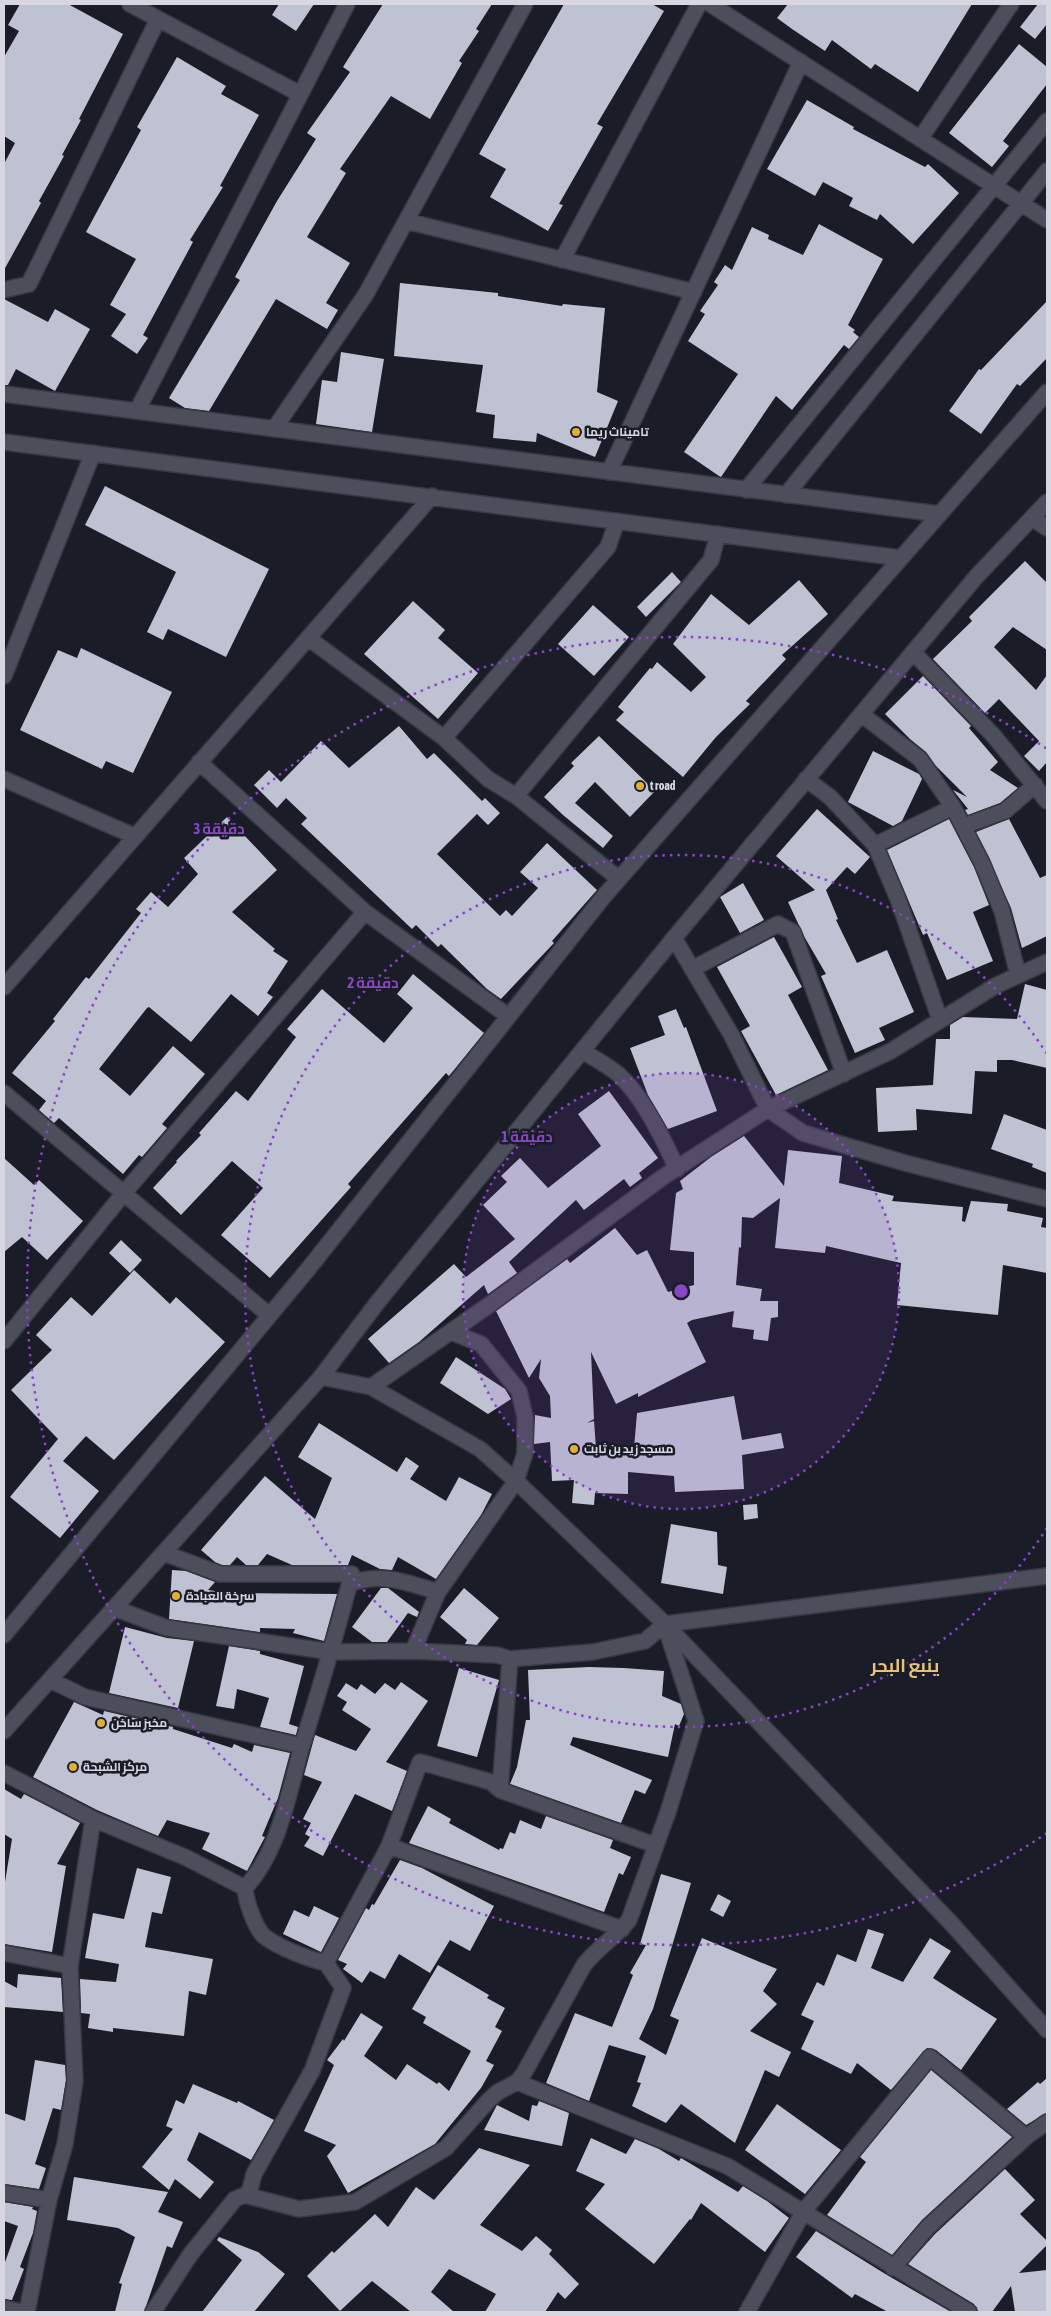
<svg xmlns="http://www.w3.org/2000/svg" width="1051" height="2316" viewBox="0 0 1051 2316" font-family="'Asap Condensed',Cairo,sans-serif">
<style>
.building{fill:#bfc2d2}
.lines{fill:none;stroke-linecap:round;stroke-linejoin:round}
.minor-casing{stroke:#383843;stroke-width:18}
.minor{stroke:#4c4e5c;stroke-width:15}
.ring{fill:none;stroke:#8946c4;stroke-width:2.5;stroke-dasharray:2.5 5}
.poi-dot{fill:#e2af34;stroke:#1a1c28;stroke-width:2}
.labels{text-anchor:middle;stroke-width:5;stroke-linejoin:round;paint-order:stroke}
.poi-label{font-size:12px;font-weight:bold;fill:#d6d7e0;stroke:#1a1c28;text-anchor:start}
.district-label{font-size:18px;font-weight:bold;fill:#e6c27a;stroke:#1a1c28}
.centre{fill:#8946c4;stroke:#1a1c28;stroke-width:2.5}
.ring-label{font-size:15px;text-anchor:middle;font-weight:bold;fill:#8946c4;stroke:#1a1c28;stroke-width:5;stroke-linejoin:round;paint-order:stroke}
</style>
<rect width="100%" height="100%" fill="#1a1c28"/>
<path class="building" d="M20,4H68L123,34L79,119L81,120L62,155L64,156L39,201L41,203L4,270V164L15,143L4,136V57L19,31L8,25Z
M279,4H314L296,31L272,15Z
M383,4H492L476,29L479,31L459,61L462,63L430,119L391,96L340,169L346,173L307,237L350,263L326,303L338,310L327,329L276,299L209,411L185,408L169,398L240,280L235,277L277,201L316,139L307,133L350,72L343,67Z
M564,4H652L664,11L597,124L603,127L559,204L563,205L548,231L490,197L506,169L479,154Z
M788,4H972L918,92L875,64L871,69L832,40L825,51L792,29L777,18Z
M1038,4H1047V24L1035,39L1020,27Z
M1019,44L1047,67V84L1003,141L1009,146L992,167L949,133Z
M177,57L226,86L221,94L259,115L220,186L223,187L190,240L193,242L143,335L148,338L137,354L111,336L126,314L110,305L136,259L86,232L141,130L137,127Z
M807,100L854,127L853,129L925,167L928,164L959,193L913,244L880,214L877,220L849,206L853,198L823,182L815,196L767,169Z
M819,224L883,259L848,325L855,330L853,332L859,337L849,349L844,345L792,410L776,396L721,477L719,476L684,452L738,374L688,341L705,314L700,311L718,285L714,282L725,265L732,270L752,227L769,235L768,239L803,255Z
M400,283L498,293V296L562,306L563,304L605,308L597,392L618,401L595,457L537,433L536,442L493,438L495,415L476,412L483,365L394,356Z
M4,299L48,322L55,309L90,329L55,391L16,369L8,385H4Z
M1047,301V358L1020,386L1017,384L981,434L949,411L979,369L981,370Z
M341,352L384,359L372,432L316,424L322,380L337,382Z
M105,486L269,569L226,657L168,629L163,640L147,632L176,572L85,525Z
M1025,561L1047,583V650L1013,627L994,647L1036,690L1047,675V762L1039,771L1024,756L1039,741L999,699L985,713L933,659L972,621L969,617Z
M672,572L681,582L646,617L637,607Z
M799,580L828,614L782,655L786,659L746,701L750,704L716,737L683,777L616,720L624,712L618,707L650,668L652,669L657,662L691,692L706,677L673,644L711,594L749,625Z
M413,601L445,630L438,638L478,673L438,719L364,654Z
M593,605L629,637L594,676L558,644Z
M81,648L172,692L133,773L106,761L102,769L20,730L58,650L77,658Z
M923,676L971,726L969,728L998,762L990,770L1018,788L1000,803L968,815L965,810L968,809L953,790L967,797L936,766L926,752L910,739L885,714Z
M399,726L427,759L434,753L482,801L485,798L500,813L488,825L477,814L437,854L500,916L506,910L512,916L538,888L520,872L547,843L597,890L552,941L554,943L501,999L487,989L441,944L438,947L416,925L412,929L301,824L307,818L286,798L277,808L254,785L269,770L281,782L321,741L349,768Z
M599,736L655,791L630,817L595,782L575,803L613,836L603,848L563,815L544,797L574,766L571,763Z
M873,751L919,774L922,779L902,821L893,826L848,802Z
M817,809L870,857L855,874L847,867L826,890L838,919L836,920L857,963L887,950L914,1012L879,1028L885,1040L855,1053L821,976L826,974L805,938L788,902L815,890L776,856Z
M227,817L277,870L232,912L275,949L273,951L288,961L267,993L273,997L258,1016L231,994L191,1042L149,1007L147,1008L99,1069L130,1096L173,1046L205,1074L162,1124L167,1128L142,1157L139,1155L123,1174L59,1118L54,1123L39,1110L46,1101L12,1073L55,1021L53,1019L86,977L89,979L141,913L136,909L151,892L168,907L198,874L184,858Z
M949,819L974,867L989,905L973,912L993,961L947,980L927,933L923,935L887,850Z
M1009,819L1040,878L1047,875V936L1022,948L1011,908L976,832Z
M743,883L764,920L740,933L720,897Z
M774,937L802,987L788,995L828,1070L776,1095L741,1031L750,1026L717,967Z
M413,974L484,1033L449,1076L446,1073L348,1184L351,1187L270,1278L221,1235L263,1188L232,1161L181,1215L153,1188L177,1162L176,1161L201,1135L199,1133L236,1091L248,1101L296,1037L287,1029L322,989L384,1043L413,1008L397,994Z
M1025,984L1047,990V1068L1012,1060H997V1072L975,1071L972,1114L916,1109L917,1130L878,1132L876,1088L933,1085L936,1039H950V1025L963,1017L1017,1019Z
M676,1009L684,1028L686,1027L717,1111L668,1129L648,1095L630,1048L665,1035L658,1016Z
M609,1091L658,1158L639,1173L642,1178L630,1187L624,1179L584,1210L576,1200L509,1262L517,1273L488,1294L484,1285L419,1342L389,1363L368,1339L454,1264L466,1277L515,1239L483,1205L507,1182L501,1176L520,1158L548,1188L601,1146L578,1114Z
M1004,1114L1047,1130V1173L1032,1167L1033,1164L991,1149Z
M744,1136L784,1186L788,1150L842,1156L839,1183L894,1196L892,1201L963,1207L962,1221L965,1222L971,1201L1008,1204L1007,1211L1043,1218L1041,1227L1047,1228V1273L1003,1265L998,1315L897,1305L901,1263L826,1246L825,1253L775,1248L780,1198L753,1218L742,1217L741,1248L739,1247L736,1285L762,1289L760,1301H778V1317L771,1318L768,1341L753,1339L754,1330L732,1327L734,1311L692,1320L687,1323L706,1362L638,1397V1393L616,1404L591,1352L594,1419L587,1423L594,1421L596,1448H634L637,1413L734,1396L742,1440L781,1433L784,1448L742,1455L744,1489L675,1492L674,1476L628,1472V1494L595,1493L594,1505L572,1503L574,1480L552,1481L550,1442L534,1444L535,1415L551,1418L550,1396L539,1378L541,1359L529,1378L496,1311L566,1260L567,1259L570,1263L615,1228L637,1255L647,1250L668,1292L694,1285V1252L670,1250L676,1193L683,1189L680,1181L711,1157Z
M4,1158L34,1185L39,1180L83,1221L47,1260L22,1237L4,1252Z
M121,1240L142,1260L130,1273L109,1253Z
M134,1270L170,1304L176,1297L225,1342L114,1460L86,1436L63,1461L99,1491L60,1538L10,1497L58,1439L11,1390L52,1350L36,1335L71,1297L92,1316Z
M456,1357L505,1389L511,1399L488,1414L440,1383Z
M319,1423L397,1472L406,1457L419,1466L410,1479L446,1501L459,1477L492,1494L481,1515L436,1579L398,1557L392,1570L380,1569L352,1555L348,1565H292L267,1554L258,1565H246L237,1557L230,1565H222L215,1562L201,1550L265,1476L315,1519L332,1478L298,1457Z
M757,1504L758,1518L744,1520L743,1505Z
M671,1524L717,1532L718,1565L727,1567L723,1594L661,1583Z
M172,1570L186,1571L215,1582L208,1590L222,1592V1593L337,1594L324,1641L293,1633L295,1629L260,1628V1632L169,1619Z
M381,1588H388L419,1612L417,1617L408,1613L387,1642H372L352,1627Z
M464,1588L499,1618L477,1645L465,1644L467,1640L440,1617Z
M125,1627L167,1638L194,1641L178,1708L109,1693Z
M229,1646L260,1651V1654L304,1666L289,1724L298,1727L296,1735L260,1727L269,1698L237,1689L234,1709L216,1706Z
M589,1667L624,1668L664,1671L662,1696L681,1704L684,1714L679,1726L675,1724L668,1757L573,1737L570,1745L652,1780L645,1794L635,1790L621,1823L510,1784L517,1767L526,1720H530L528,1670Z
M459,1668L499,1680L477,1757L437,1746Z
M401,1682L428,1701L386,1762L407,1771L392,1811L355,1794L323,1856L304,1846L310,1837L305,1834L311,1823L303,1819L322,1782L304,1775L315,1735L356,1751L371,1729L342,1710L347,1702L337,1696L346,1683L357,1690L361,1684L375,1694L385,1683L395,1690Z
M74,1702L103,1715L104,1711L173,1727V1729L232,1748L234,1744L252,1752L254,1745L290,1753L278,1798L262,1836L265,1837L247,1871L202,1849L210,1833L167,1820L158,1836L97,1810L33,1777Z
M4,1789L21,1799L24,1794L80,1823L57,1864L66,1866L52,1952L4,1944V1888L12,1839L4,1834Z
M428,1806L451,1819L449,1823L499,1850L500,1848L503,1849L510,1832L515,1834L520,1820L541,1829L546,1816L613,1840L610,1848L631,1857L623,1875L619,1873L604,1912L409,1843Z
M400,1860L422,1868L494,1906L470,1951L450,1940L430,1973L399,1954L385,1979L370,1971L362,1983L343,1969L347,1964L338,1960L366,1908L369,1910L372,1904L374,1905Z
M137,1868L171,1877L162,1914L152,1912L145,1947L213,1959L206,1995L189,1991L184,2036L113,2028V2032L88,2028L90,2014L81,2013L80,1979L116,1982L119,1964L85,1958L93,1913L124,1919Z
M661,1874L691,1883L653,2009L639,2039L666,2055L679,2020L670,2016L702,1938L777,1969L763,1991L777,2004L750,2031L791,2052L779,2077L765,2070L735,2143L681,2104L666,2123L632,2106L641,2083L637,2082L646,2056L609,2045L589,2101L546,2083L575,2013L612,2027L633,1975L630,1973L646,1945L640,1944Z
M718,1894L731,1901L723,1917L710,1910Z
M314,1906L339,1918L321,1952L283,1934L294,1910L309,1917Z
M868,1929L884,1934L871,1968L903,1982L930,1938L951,1951L933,1978L997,2019L961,2070L936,2050L927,2048L891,2090L857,2063L851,2074L801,2049L814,2021L801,2015L817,1982L824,1986L837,1954L856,1962Z
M438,1965L489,1995L487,1998L505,2008L495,2027L502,2031L486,2061L494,2065L481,2088L435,2144L348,2193L327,2156L336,2145L304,2131L334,2065L327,2060L343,2039L344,2041L361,2013L383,2027L364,2056L396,2080L407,2064L437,2084L439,2082L449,2091L471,2051L423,2023L426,2017L412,2009Z
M18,1974L61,1978L63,2012L4,2007V1981L17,1988Z
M35,2060L65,2065L66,2080L61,2110L53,2108L35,2164L46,2168L39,2189L4,2184V2113L25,2121Z
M931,2070L1012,2137L922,2220L892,2255L827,2215L866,2162L860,2157Z
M1047,2078V2113L1026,2125L1007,2109L1038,2082L1040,2084Z
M193,2084L237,2103L238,2101L274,2120L251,2160L199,2132L187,2160L214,2182L200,2199L175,2179L169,2190L142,2167L173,2129L166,2126L176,2100L184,2104Z
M539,2101L569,2113L562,2146L484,2130L497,2105L529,2121L532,2105L537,2106Z
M777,2104L841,2150L805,2194L745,2150Z
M591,2138L626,2154L635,2139L659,2149L679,2161L681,2158L738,2192L743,2186L767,2201L789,2218L765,2252L701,2203L691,2220L690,2219L654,2264L585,2209L605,2184L576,2171Z
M479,2148L530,2165L480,2225L522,2251L536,2236L552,2250L549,2254L579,2284L565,2299L558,2292L545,2312H485L496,2294L449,2269L431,2292L454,2312H411L372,2281L340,2311L307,2276L332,2251L334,2253L375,2214L388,2227L416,2187L434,2200Z
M1005,2169L1035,2200L1020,2214L1047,2241V2245L1019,2273L1047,2270V2312H1015L1011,2286L992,2312H978L974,2304L908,2264L935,2234Z
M74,2177L168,2192L158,2212L183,2222L172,2248L167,2246L144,2312H115L122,2284L119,2283L135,2237L118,2228L67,2220Z
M4,2202L33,2207L32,2209L37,2211L33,2233L20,2267L24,2269L12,2300L4,2299V2265L18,2226L4,2221Z
M816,2231L887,2275L951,2312H888L855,2294L852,2298L796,2257Z
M219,2237L258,2252L285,2274L254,2312H202L242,2260L217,2240Z"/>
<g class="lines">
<g class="minor-casing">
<path id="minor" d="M130,4L300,94
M710,4L1047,220
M920,139L1011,4
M406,221L694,292
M562,260L699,4
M4,290L29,284L158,19
M4,394L939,514
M137,411L347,4
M274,429L366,294L525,4
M4,442L900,558
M609,472L801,62
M746,490L1047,121
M786,495L1047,171
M1032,518L1047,528
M308,638L444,738L488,779L516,796L619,879
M913,652L993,735L1047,801
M4,676L93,453
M861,714L920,759L953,807L982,863L1002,911L1018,975
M444,738L608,547L617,521
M199,762L365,912L508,1016
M4,779L134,836
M806,779L830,797L875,845L898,899L940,1020
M516,796L711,560L718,534
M964,826L1005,811L1035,785
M875,845L953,807
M674,938L732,1036L768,1109L803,1133L905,1163L1047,1199
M692,969L778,924L793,932L844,1074
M4,987L432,496
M582,1051C594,1058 607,1065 618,1074C641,1094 664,1140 677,1169
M4,1093L269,1315
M4,1341L124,1193L365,912
M321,1377L371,1387L480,1449L516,1481L665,1624L950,1922L1047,2030
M371,1387L492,1303L663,1177L768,1109L891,1051L995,986L1047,962
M164,1553L220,1574H352V1583C382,1572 409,1583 438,1592
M114,1608L167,1628L332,1652L413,1651L497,1655L510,1659L593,1652L645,1641L665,1624L1047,1576
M4,1635L309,1268L605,895L1047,392
M413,1651L438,1592L516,1481L525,1453V1417L519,1391L481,1344L451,1332
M50,1680L85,1697L302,1746
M4,1731L321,1377L377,1303L674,938L976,577L1047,502
M4,1773L93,1819L187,1858L245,1888
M500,1790L510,1659
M389,1846L622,1929
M4,1953L70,1966
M326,1963L389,1846L420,1762L491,1782L500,1790L655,1845
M517,2082L727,2166L969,2312
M4,2193L49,2200
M245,2195L250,2190L254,2174L312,2071L343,1988L326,1963C308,1959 280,1948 265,1937C255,1929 246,1901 245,1888C280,1850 288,1794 302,1746C320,1688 337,1632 352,1574
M893,2268L928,2227L1026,2137L1047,2122
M4,2308L21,2312
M27,2312L49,2200L65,2144L75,2081L70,1966L93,1819
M153,2312L190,2255L235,2199L245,2195L299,2209L355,2202L446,2148L489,2100L498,2092L517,2082L524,2073L584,1965C597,1948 616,1937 629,1920L668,1812L696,1721L666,1628
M747,2312L804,2211L930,2057L1026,2137"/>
</g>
<use href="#minor" class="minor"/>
</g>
<circle cx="681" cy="1291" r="218" fill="#8946c4" fill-opacity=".12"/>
<g class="ring">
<circle cx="681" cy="1291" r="218"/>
<path d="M1047 1528A436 436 0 1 1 1047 1054"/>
<path d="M1047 1833A654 654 0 1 1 1047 749"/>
</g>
<g class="poi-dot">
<circle cx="576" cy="432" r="5"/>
<circle cx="640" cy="786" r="5"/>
<circle cx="574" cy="1449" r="5"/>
<circle cx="176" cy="1596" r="5"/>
<circle cx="101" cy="1723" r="5"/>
<circle cx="73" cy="1767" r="5"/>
</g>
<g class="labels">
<g class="poi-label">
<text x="586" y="436">تاميناث ريما</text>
<text x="650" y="790">t road</text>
<text x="584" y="1453">مسجد زيد بن ثابت</text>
<text x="186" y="1600">سرخة العبادة</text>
<text x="111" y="1727">مخبز ساخن</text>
<text x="83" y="1771">مركز الشبحة</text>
</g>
<g class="district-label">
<text x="905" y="1672">ينبع البحر</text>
</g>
</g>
<circle cx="681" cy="1291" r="8" class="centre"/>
<g class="ring-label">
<text x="219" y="834">3 دقيقة</text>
<text x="373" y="988">2 دقيقة</text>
<text x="527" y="1142">1 دقيقة</text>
</g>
<rect width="1051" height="2316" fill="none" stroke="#d6d7e0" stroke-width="10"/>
</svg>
